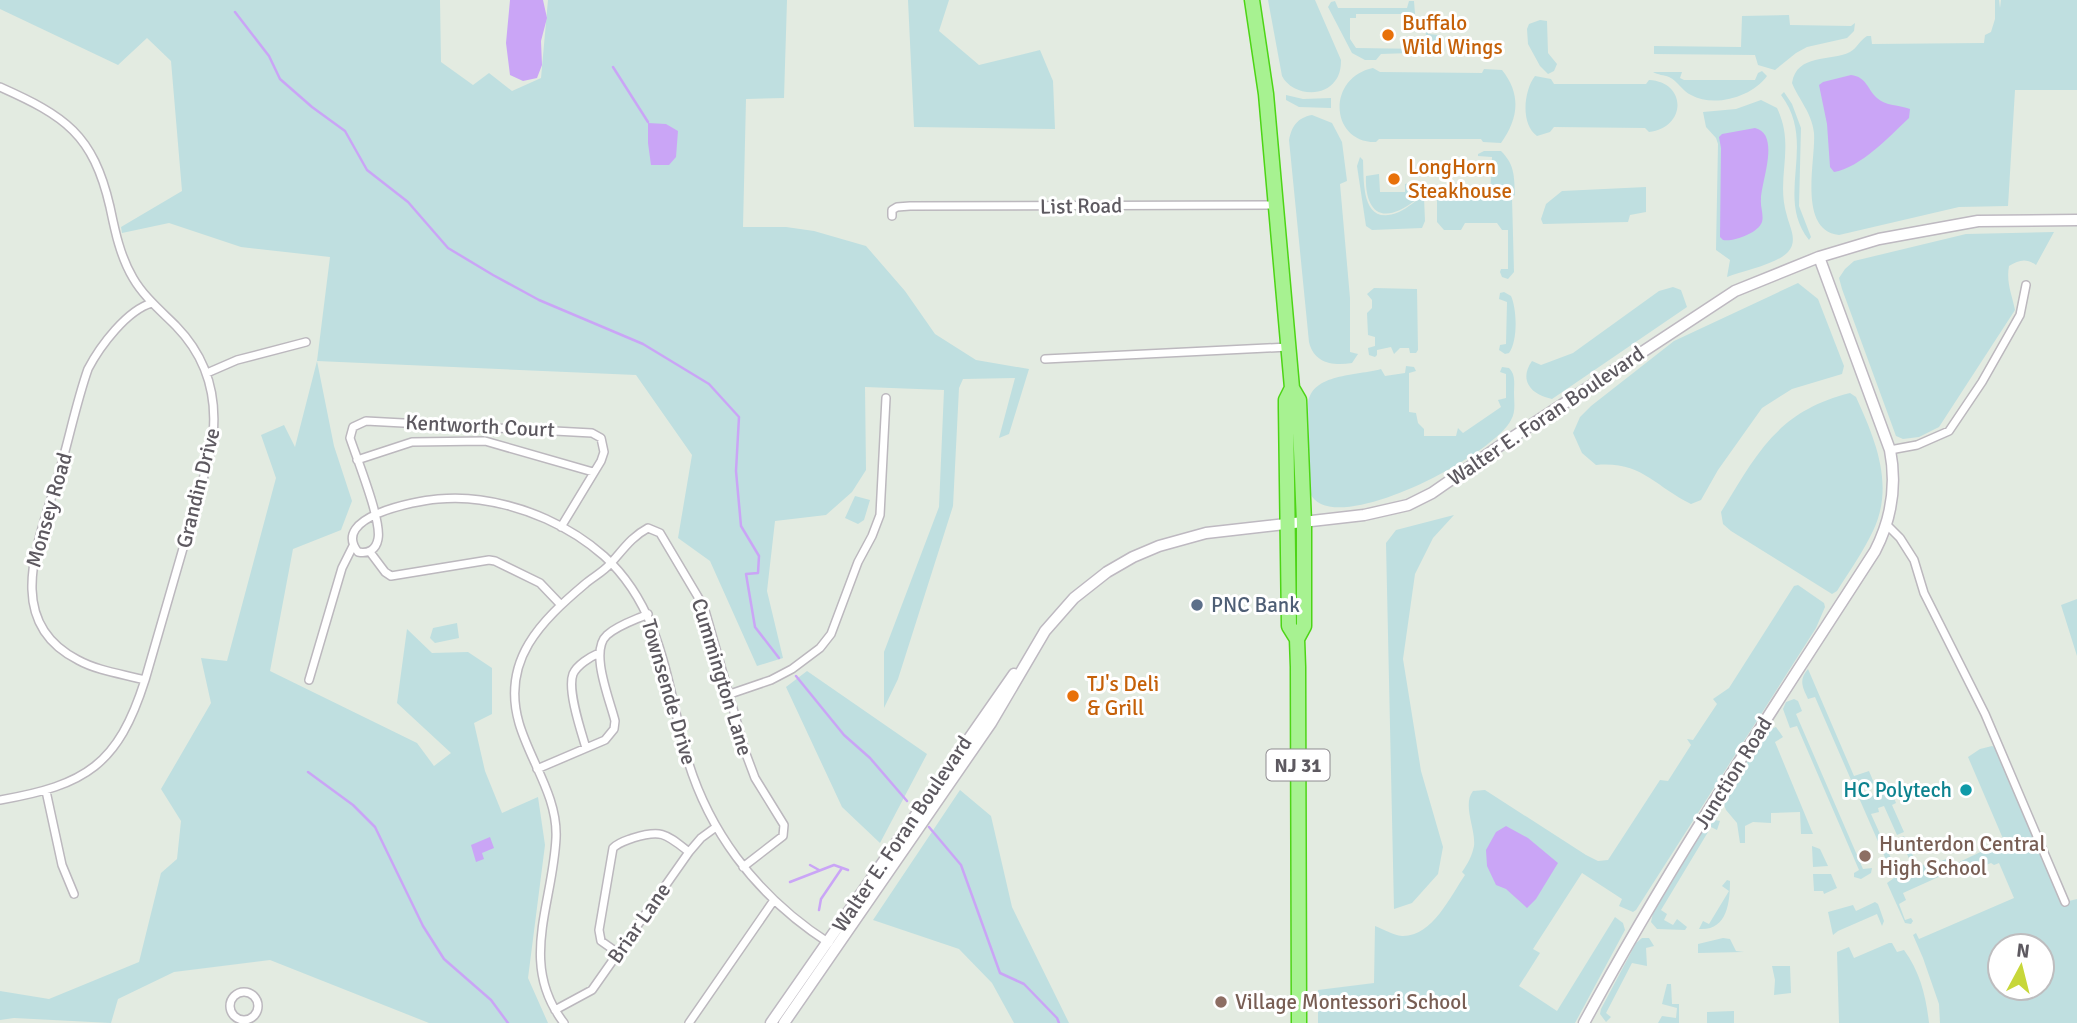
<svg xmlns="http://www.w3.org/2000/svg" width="2077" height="1023" viewBox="0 0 2077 1023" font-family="Signika,sans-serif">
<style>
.green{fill:#bfdfe0;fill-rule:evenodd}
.water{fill:#caa5f6}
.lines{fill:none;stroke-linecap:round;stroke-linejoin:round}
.stream{stroke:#caa5f6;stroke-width:2.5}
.street-casing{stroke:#bcb8be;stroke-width:10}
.secondary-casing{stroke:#beb9c1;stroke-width:13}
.highway-casing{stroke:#4dd516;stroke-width:17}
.street{stroke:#fff;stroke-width:7}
.secondary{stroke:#fff;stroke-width:10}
.highway{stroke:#a7f291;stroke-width:14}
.food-dot{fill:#e8710a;stroke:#fff;stroke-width:2.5}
.service-dot{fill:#5c6f8a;stroke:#fff;stroke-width:2.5}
.culture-dot{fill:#0f9aa8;stroke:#fff;stroke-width:2.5}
.education-dot{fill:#8d6e63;stroke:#fff;stroke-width:2.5}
.labels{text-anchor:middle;stroke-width:6;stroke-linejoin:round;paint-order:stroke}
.shield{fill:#fff;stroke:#8e8b90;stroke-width:2}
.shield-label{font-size:19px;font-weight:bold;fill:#5d5960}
.food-label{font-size:21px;fill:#c56008;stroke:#fff;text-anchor:start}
.street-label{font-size:21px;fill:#5d5960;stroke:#fff}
.service-label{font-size:21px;fill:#4e5e75;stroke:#fff;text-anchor:start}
.culture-label{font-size:21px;fill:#0d838f;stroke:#fff;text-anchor:end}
.education-label{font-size:21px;fill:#785e54;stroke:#fff;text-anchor:start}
</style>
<rect width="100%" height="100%" fill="#e3ebe1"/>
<path class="green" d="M0,0H440L441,62L473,85L489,73L512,91L541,78L548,0H787L784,98L746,99L743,227H786L814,231L866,246L905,291L935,334L976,360L1029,369L1009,434L999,438L1015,378L963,379L959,388L953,506L898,679L884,708V652L939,507L944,390L865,387L866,470L852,492L826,515L775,521L767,591L783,658L757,666L710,561L678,538L692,455L636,375L317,361L334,446L352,501L341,530L293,549L270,671L417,743L434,766L451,753L397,703L407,629L432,653L468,652L492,668V714L474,723L485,771L502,813L538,797L545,845L528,978L548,1023H429L270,960L174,972L118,999L111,1023L14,1018L0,1020V991L49,999L139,962L161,873L177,859L181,821L161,789L211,703L201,658L227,661L276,478L261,435L284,425L295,447L317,361L330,257L241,247L169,223L122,233L121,227L182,191L171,61L147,38L118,65L0,9Z
M908,0H949L939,31L979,65L1040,50L1053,81L1055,129L914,127Z
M1268,0H1315L1341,60C1341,67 1340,75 1335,81C1322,99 1291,94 1282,76Z
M1995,0H1999L2000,8L2001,0H2077V90H2015L2008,206L1959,207L1839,235C1797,230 1816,160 1814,133C1812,113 1799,100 1792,83C1797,53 1830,62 1850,52C1857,48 1860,40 1867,36H1871L1872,44L1984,43L1985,35L1991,32L1995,19Z
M1335,1L1338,8H1407L1409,1H1414L1415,14H1356V18H1350V39L1356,48L1425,49L1426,31H1417V28L1428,27V34L1440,35V52L1381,54L1376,60H1365L1352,53L1328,7L1331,2Z
M1789,15L1790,25L1851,26L1855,23L1854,31L1847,38L1807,47L1796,53L1775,70L1758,65L1755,55L1654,54V46L1741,47L1742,16Z
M1540,20L1547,21L1548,53L1557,64L1554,71L1548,74L1540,66L1528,44L1527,29L1529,24Z
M1373,68L1380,72L1482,73L1484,69L1502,70C1522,95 1518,119 1501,143L1483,142L1481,139H1379L1376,142C1330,143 1326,78 1373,68Z
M1762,71L1767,76C1752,97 1714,108 1691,95C1682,91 1678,81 1669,77C1664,75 1658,75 1653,72H1682L1680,78L1684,80H1755L1758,73Z
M1535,76L1551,79L1554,84H1646L1649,80C1687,82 1687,127 1649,132L1645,128L1554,127L1550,132L1537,136C1520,124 1524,90 1535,76Z
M1784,92L1792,104L1801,128L1799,206L1811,237L1809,240C1774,196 1818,144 1781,95Z
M1286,95L1303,99L1331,98V108L1299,107L1286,100Z
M1761,100L1777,108C1796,147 1775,178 1787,216C1790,228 1798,241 1788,252C1777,264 1743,271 1727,277L1730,260L1716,250L1718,144L1716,138L1706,127L1703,112L1736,109Z
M1312,115L1332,123L1342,142L1347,181L1340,184L1350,298V352L1358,354L1352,363C1332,366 1314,363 1309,342L1289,140C1292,126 1297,118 1312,115Z
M1484,151H1501C1515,165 1514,176 1515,195L1512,198L1514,272L1508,279L1502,277L1500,272L1501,269H1508V230H1502L1497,223H1465L1461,230H1444L1437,222V193L1443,189L1455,188L1456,195H1490L1492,157L1478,156V154Z
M1360,157L1363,160C1364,182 1361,228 1399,212C1408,208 1415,200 1424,197L1425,221L1422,228L1372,230L1366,226L1357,166Z
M1379,174L1380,192H1405V184L1418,182L1424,186V195C1416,199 1409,206 1400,210C1372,223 1365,198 1366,176Z
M1646,187V212L1630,215L1628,222L1543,224L1541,219L1546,204L1562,191Z
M2054,232L2036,265C2026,258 2019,260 2009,266C2006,283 2012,294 2015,310L1939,427L1919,437L1903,439L1896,436L1842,289L1839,278L1845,269L1854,261L1966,234Z
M1798,283L1818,299L1844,366L1842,374L1792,389L1762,408L1718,470L1701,500L1691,504C1654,486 1642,461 1596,465L1582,453L1573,433L1580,417L1591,406L1674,341Z
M1673,287L1681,290L1687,307L1552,399C1532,395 1518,381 1532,361L1541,365L1573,353L1659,291Z
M1374,288L1417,289L1418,350L1416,353H1410L1409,348H1400L1394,354L1391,347L1377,350V355L1375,357L1369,355L1368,348L1375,346V337L1368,335L1367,313L1372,308V300L1367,294Z
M1504,292L1511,296C1517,309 1518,341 1509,353L1505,354L1499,350L1500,345L1506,344L1507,302L1499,299L1500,293Z
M1406,366L1414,367L1416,371L1409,373V412L1416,413L1418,423L1424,429V436H1456L1458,428L1463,433L1501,407L1498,400L1506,398V374L1500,372L1502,367L1509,368C1516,375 1514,384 1514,393C1514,402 1516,412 1511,420C1493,456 1331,541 1310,493L1308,404C1311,373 1357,376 1381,369L1385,376L1405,373Z
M1850,393L1856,397C1875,439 1895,485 1873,531C1863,552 1849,572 1837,591L1832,594L1731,531L1723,524L1721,512C1757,453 1778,411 1850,393Z
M855,496L870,500L864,520L858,524L845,518Z
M1454,515L1433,538L1415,574L1403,659L1421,771L1443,847L1438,874L1412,903L1394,909L1386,543L1396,530Z
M1798,585L1824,603L1825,607L1816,628L1636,910L1633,912L1619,906L1622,899L1582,873L1533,949L1540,953L1519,986L1557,1011L1615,917L1623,923L1625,930L1575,1023H1318V990L1374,983L1375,926C1383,929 1393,935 1402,936C1432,937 1450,897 1465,875L1462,872C1468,863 1472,856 1474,846C1476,829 1462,805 1473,791L1485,790L1586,855L1598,861L1608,860L1660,780L1668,781L1691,745L1687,739L1693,740L1717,704L1713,699L1729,688L1794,586Z
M2077,599V656L2061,605Z
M457,623L459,638L435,643L430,638L433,628Z
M1808,669L1854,776L1869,771L1874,783L1855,789L1815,697L1808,699C1803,688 1798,680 1808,669Z
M807,671L927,754L880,843L842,807L786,687Z
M1794,699L1798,701L1802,711L1796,714L1863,869L1872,868L1871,873L1861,879L1854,877V873L1859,870L1797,726L1790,728L1783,709L1786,702Z
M1776,727L1783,737L1775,742L1813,834H1801L1800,812L1771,813V823L1753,822L1745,826V843H1740L1737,823L1726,810L1723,802L1766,731Z
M1992,746L1996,748L2061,903L2077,899V1023H1940L1939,1004L1923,958L1913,935L1916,933L1919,939L2014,898L1999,863L1994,865L1991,863L1959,876L1954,870L1903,893L1906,900L1899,904L1905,920L1911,918L1913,921L1911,924L1905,923L1887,883L1894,878L1859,798L1870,797L1890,788L1896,803L1892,805L1904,832L1897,835L1884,806L1878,808L1879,812L1871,814L1899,876L1914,870L1900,838L1904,836L1918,867L1937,859L1939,862L1951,857L1955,864L2004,841L1968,757L1980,749ZM2000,946H2042V988H2000Z
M960,790L991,816L1012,907L1069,1023H1014L992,983L959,949L873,920Z
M1715,820L1720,821L1717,830L1711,827L1661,910L1667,914L1664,920L1673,925L1677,919L1687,927L1685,930L1657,929L1651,922L1653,913L1706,825Z
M1812,846L1820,849L1828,866L1813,867Z
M1813,874H1831L1837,888L1824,894L1823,891H1814Z
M1727,880L1730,881C1730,903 1727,931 1699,929L1703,921L1709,924L1729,891L1722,886Z
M1875,902L1878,904L1884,921L1882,926L1877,914L1838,931L1833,935L1828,912L1853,905L1856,911Z
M1642,938H1649L1654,946L1646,948L1647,966L1632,963L1606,1013L1611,1017L1606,1022L1600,1014L1601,1009L1636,943Z
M1723,938L1730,939L1736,951L1744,952L1698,953V944Z
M1889,943H1892L1897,952L1904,950C1920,972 1926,996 1929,1023H1839L1837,952L1849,947L1854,958Z
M1772,966H1790L1791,993L1774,995L1775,980Z
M1667,984H1671L1672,1004H1679V1023H1658L1662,1016L1676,1018L1677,1008L1662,1004Z
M1734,1011V1023H1707V1012Z"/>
<path class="water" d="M510,0H543L547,18L541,41L542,65L537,78L523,81L510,75L506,43Z
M1851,75C1867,77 1867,89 1877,98C1885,106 1900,105 1910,109L1909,118C1890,136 1860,168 1834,172L1830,167L1827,124L1819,85L1823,82Z
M648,123L666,124L678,131L676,157L669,165H651L648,143Z
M1755,128C1781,134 1761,182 1761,199C1760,206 1764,215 1762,222C1758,233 1734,242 1723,240L1720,237L1721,148L1719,137L1722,134Z
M1506,826L1528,838L1558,863L1536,899L1527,908L1506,889L1496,885L1487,866L1486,850L1496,832Z
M490,837L494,848L482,853L484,859L476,862L471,845Z"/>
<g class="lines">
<path class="stream" d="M235,12L269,56L280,79L312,107L345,131L367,170L408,202L448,248L493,275L539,300L643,344L709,384L739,417L736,471L741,526L759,556L758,573L746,574L755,627L779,658
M613,67L648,122
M796,676L844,735L870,758L907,801
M308,772L353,805L375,827L423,926L444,959L491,1000L508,1023
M929,827L961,865L1000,973L1024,984L1057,1018L1059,1023
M810,865L819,870
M790,882L834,865L848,870
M819,910L821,899L842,868"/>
<g class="street-casing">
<path id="street" d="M0,87C65,116 93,134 110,207C115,231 120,256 133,278C144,297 161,311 176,326C211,362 220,406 210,455L145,680C118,765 86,785 0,800
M892,216V210L897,207L910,206L1276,205
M1045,359L1288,347
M207,373L237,360L306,342
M1890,450L1917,445L1949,431L1982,382L2020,315L2026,285
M357,460L412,442L485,441L593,472
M1887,525L1900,538L1914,560L1924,593L1985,714L2065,902
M561,527L601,461L604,452L601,438L592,433L366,421L353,427L350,438C357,459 382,521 378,539C376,550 368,554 358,552C330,517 415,501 438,499C452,498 466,498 480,500C525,506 570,526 604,556C659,606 666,675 683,743C704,828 756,896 829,943
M370,552L385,572L391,576L489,560L495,561L540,583L561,605
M145,680C123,674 98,671 78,660C3,622 38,543 56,483C68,445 75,406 88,369C100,346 127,310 152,303
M309,680L342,568L353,546
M730,694L771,680L792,669L820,648L831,634L858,562L872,536L880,515L886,398
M586,748C581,731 567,690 573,674C577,665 590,657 599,653
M537,769L605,740L614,729L615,721C610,700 589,651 607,635C618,625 635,620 648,614
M46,791L62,865L74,894
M618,953L601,941L599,930L613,848C619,842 625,841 633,838C662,829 666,834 689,852
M230 1006a14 14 0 1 1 28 0a14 14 0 1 1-28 0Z
M555,1010L592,990L689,852L701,838L716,827
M564,1023C518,964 553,904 556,838C558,797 530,761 519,723C501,660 541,621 585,584C593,577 603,572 610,564C623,550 631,537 648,528L660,533L704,607L746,754L755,778L784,825L783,836L743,867
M689,1023L774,900"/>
</g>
<g class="secondary-casing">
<path id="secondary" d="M771,1023L1014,674
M784,1023L991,723L1045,631L1074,598L1107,572L1133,557L1159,546L1206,533L1364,515L1408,505L1432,493L1501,445L1735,291L1819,257L1879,239L1978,221L2077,220
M1584,1023C1672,860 1775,706 1875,551C1892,518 1897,486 1890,450L1819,257"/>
</g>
<g class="highway-casing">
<path id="highway" d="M1252,0L1266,94L1292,388L1299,400L1304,523V626L1297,639
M1292,388L1286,400V408L1289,626L1297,639L1298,667L1299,1023"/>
</g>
<use href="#street" class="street"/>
<use href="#secondary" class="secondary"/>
<use href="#highway" class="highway"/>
</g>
<g class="food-dot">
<circle cx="1388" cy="35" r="7"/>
<circle cx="1394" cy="179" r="7"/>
<circle cx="1073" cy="696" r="7"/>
</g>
<circle class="service-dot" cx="1197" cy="605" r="7"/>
<circle class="culture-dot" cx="1966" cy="790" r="7"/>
<g class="education-dot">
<circle cx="1865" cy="856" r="7"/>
<circle cx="1221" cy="1002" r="7"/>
</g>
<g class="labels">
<rect class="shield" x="1266.5" y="749.5" width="63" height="31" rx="5"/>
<g class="shield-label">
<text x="1298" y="772">NJ 31</text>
</g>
<g class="food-label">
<text x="1402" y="30">Buffalo<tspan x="1402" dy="24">Wild Wings</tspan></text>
<text x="1408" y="174">LongHorn<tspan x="1408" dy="24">Steakhouse</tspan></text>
<text x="1087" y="691">TJ's Deli<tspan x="1087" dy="24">&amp; Grill</tspan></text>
</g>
<g class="street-label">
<text transform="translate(1081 206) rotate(-1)" y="7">List Road</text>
<text transform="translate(1546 416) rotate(-34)" y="7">Walter E. Foran Boulevard</text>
<text transform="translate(480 426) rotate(3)" y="7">Kentworth Court</text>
<text transform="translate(198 488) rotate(-76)" y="7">Grandin Drive</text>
<text transform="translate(49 510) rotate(-74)" y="7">Monsey Road</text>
<text transform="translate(722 677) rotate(73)" y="7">Cummington Lane</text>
<text transform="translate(669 692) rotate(74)" y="7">Townsende Drive</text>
<text transform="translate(1733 773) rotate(-58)" y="7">Junction Road</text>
<text transform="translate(902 834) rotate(-56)" y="7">Walter E. Foran Boulevard</text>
<text transform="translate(639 923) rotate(-55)" y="7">Briar Lane</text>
</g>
<g class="service-label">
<text x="1211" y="612">PNC Bank</text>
</g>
<g class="culture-label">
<text x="1952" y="797">HC Polytech</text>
</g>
<g class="education-label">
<text x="1879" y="851">Hunterdon Central<tspan x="1879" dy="24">High School</tspan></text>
<text x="1235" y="1009">Village Montessori School</text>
</g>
</g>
<g transform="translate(2021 967) rotate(7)"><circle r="33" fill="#ffffff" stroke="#bebdbf" stroke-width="2"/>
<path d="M0-5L12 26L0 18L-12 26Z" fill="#c7d73a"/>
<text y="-10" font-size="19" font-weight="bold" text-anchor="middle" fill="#5d5960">N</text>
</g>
</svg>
